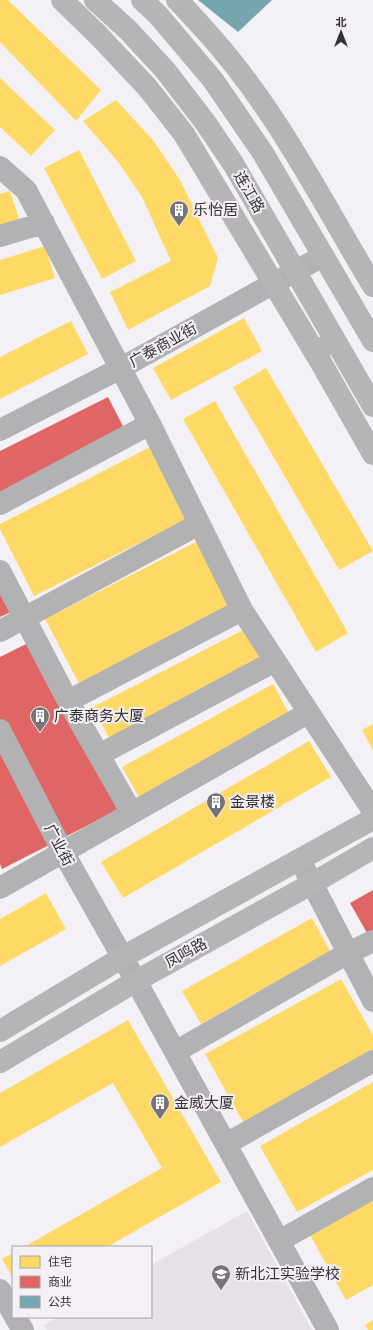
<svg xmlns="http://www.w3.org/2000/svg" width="373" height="1330" viewBox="0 0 373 1330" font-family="Mulish,'Noto Sans SC',sans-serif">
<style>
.built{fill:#e6e1e8}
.homes{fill:#ffd966}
.shops{fill:#e06666}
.public{fill:#76a5af}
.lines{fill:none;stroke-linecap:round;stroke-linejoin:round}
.minor{stroke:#b2b2b4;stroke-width:22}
.major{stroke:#b5b5b6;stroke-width:22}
.labels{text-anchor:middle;stroke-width:4;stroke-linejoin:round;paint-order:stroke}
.street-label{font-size:15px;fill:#323133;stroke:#f4f0f6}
.poi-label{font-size:15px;fill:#323133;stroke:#f4f0f6;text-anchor:start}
</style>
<rect width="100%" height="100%" fill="#f3f1f5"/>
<path class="built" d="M247,1211L312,1330H47L44,1325L58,1317H151V1265Z"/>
<path class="homes" d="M0,0H7L11,3L101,90L76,121L0,42Z
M0,78L55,130L31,156L0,127Z
M116,100L153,140L180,180L218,258L210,286L128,330L110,292L171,261L142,197L118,162L83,121Z
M79,150L136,261L102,279L44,168Z
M10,191L21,225L0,231V194Z
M45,246L55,278L0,295V260Z
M244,318L262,351L171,400L153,368Z
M71,321L88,354L0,399V357Z
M266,368L373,551L339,570L233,387Z
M215,401L348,633L316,652L183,419Z
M152,446L189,518L34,596L0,529V524Z
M198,541L234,610L82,689L45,619Z
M247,628L265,662L111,742L93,707Z
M273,684L292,719L141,801L122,767Z
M373,724V750L362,730Z
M309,741L331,777L123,898L101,862Z
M46,893L66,929L0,966V919Z
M312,918L330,951L201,1024L182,991Z
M341,979L373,1035V1050L243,1122L205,1054Z
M128,1020L221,1182L107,1247H24L162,1168L113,1083L0,1147V1093Z
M373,1082V1170L297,1212L260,1146Z
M373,1200V1285L346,1300L310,1235Z
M13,1253V1278L2,1259Z
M373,1320V1330H368L365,1325Z"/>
<path class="shops" d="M108,397L125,430L0,494V451Z
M0,585L13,611L0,617Z
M32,641L118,810L2,869L0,864V657Z
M373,890V930L367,933L350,903Z"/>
<path class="public" d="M198,0H272L238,32Z"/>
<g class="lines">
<path class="minor" d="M0,167L26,190L150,424L242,610L373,811
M0,236L44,223
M0,430L121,368L323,256
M0,504L150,424
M0,571L68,701L242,610
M0,631L199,524
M68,701L132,813
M0,730L63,852L136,981L328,1330
M99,755L275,661
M300,860L373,1001
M0,888L308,713
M175,1052L348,953L373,941
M226,1144L373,1061
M279,1241L373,1188
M0,1290L13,1313
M15,1317L23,1330"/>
<path class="major" d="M62,0L98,35L147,87L184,134L320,361
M95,0L128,30L165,70L205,122L234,165L373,406
M142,0L158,15L213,80L263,153L373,341
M177,0C186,9 195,19 204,29C274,105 320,198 373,286
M318,348L320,361L373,454
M0,1031L123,957L373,819
M0,1062L136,981L313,883L373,848"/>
</g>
<defs>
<g id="building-pin" transform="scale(1)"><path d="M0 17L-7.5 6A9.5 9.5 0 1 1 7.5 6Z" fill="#767477" stroke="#f4f0f6"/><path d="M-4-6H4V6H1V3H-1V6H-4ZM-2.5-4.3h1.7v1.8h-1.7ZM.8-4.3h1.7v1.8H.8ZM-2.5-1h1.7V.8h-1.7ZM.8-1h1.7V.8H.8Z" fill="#fff"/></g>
<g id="school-pin" transform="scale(1)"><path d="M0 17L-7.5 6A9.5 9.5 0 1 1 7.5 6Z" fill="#767477" stroke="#f4f0f6"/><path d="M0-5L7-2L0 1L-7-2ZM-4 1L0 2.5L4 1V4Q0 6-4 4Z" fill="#fff"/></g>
</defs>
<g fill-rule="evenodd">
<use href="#building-pin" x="179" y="210"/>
<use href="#building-pin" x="40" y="716"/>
<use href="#building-pin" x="216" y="802"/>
<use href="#building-pin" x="160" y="1103"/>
<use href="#school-pin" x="221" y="1274"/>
</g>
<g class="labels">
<g class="street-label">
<text transform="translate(249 192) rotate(60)" y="5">连江路</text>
<text transform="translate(163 345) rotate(-29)" y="5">广泰商业街</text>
<text transform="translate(59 845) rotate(62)" y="5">广业街</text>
<text transform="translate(186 953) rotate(-29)" y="5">凤鸣路</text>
</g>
<g class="poi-label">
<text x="193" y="215">乐怡居</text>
<text x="54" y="721">广泰商务大厦</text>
<text x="230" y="807">金景楼</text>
<text x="174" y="1108">金威大厦</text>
<text x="235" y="1279">新北江实验学校</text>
</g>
</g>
<rect x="12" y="1246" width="140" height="72" fill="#f4f0f6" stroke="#a6a4a8"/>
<rect x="20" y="1256" width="20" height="12" fill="#ffd966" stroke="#a6a4a8"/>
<text x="48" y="1266" font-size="12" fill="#323133">住宅</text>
<rect x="20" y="1276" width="20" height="12" fill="#e06666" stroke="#a6a4a8"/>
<text x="48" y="1286" font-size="12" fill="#323133">商业</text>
<rect x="20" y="1296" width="20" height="12" fill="#76a5af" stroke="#a6a4a8"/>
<text x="48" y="1306" font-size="12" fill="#323133">公共</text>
<g transform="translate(341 32)" stroke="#f4f0f6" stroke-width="3" paint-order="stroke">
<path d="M0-3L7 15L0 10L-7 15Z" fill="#323133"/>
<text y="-6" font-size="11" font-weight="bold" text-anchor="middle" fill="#323133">北</text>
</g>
</svg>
